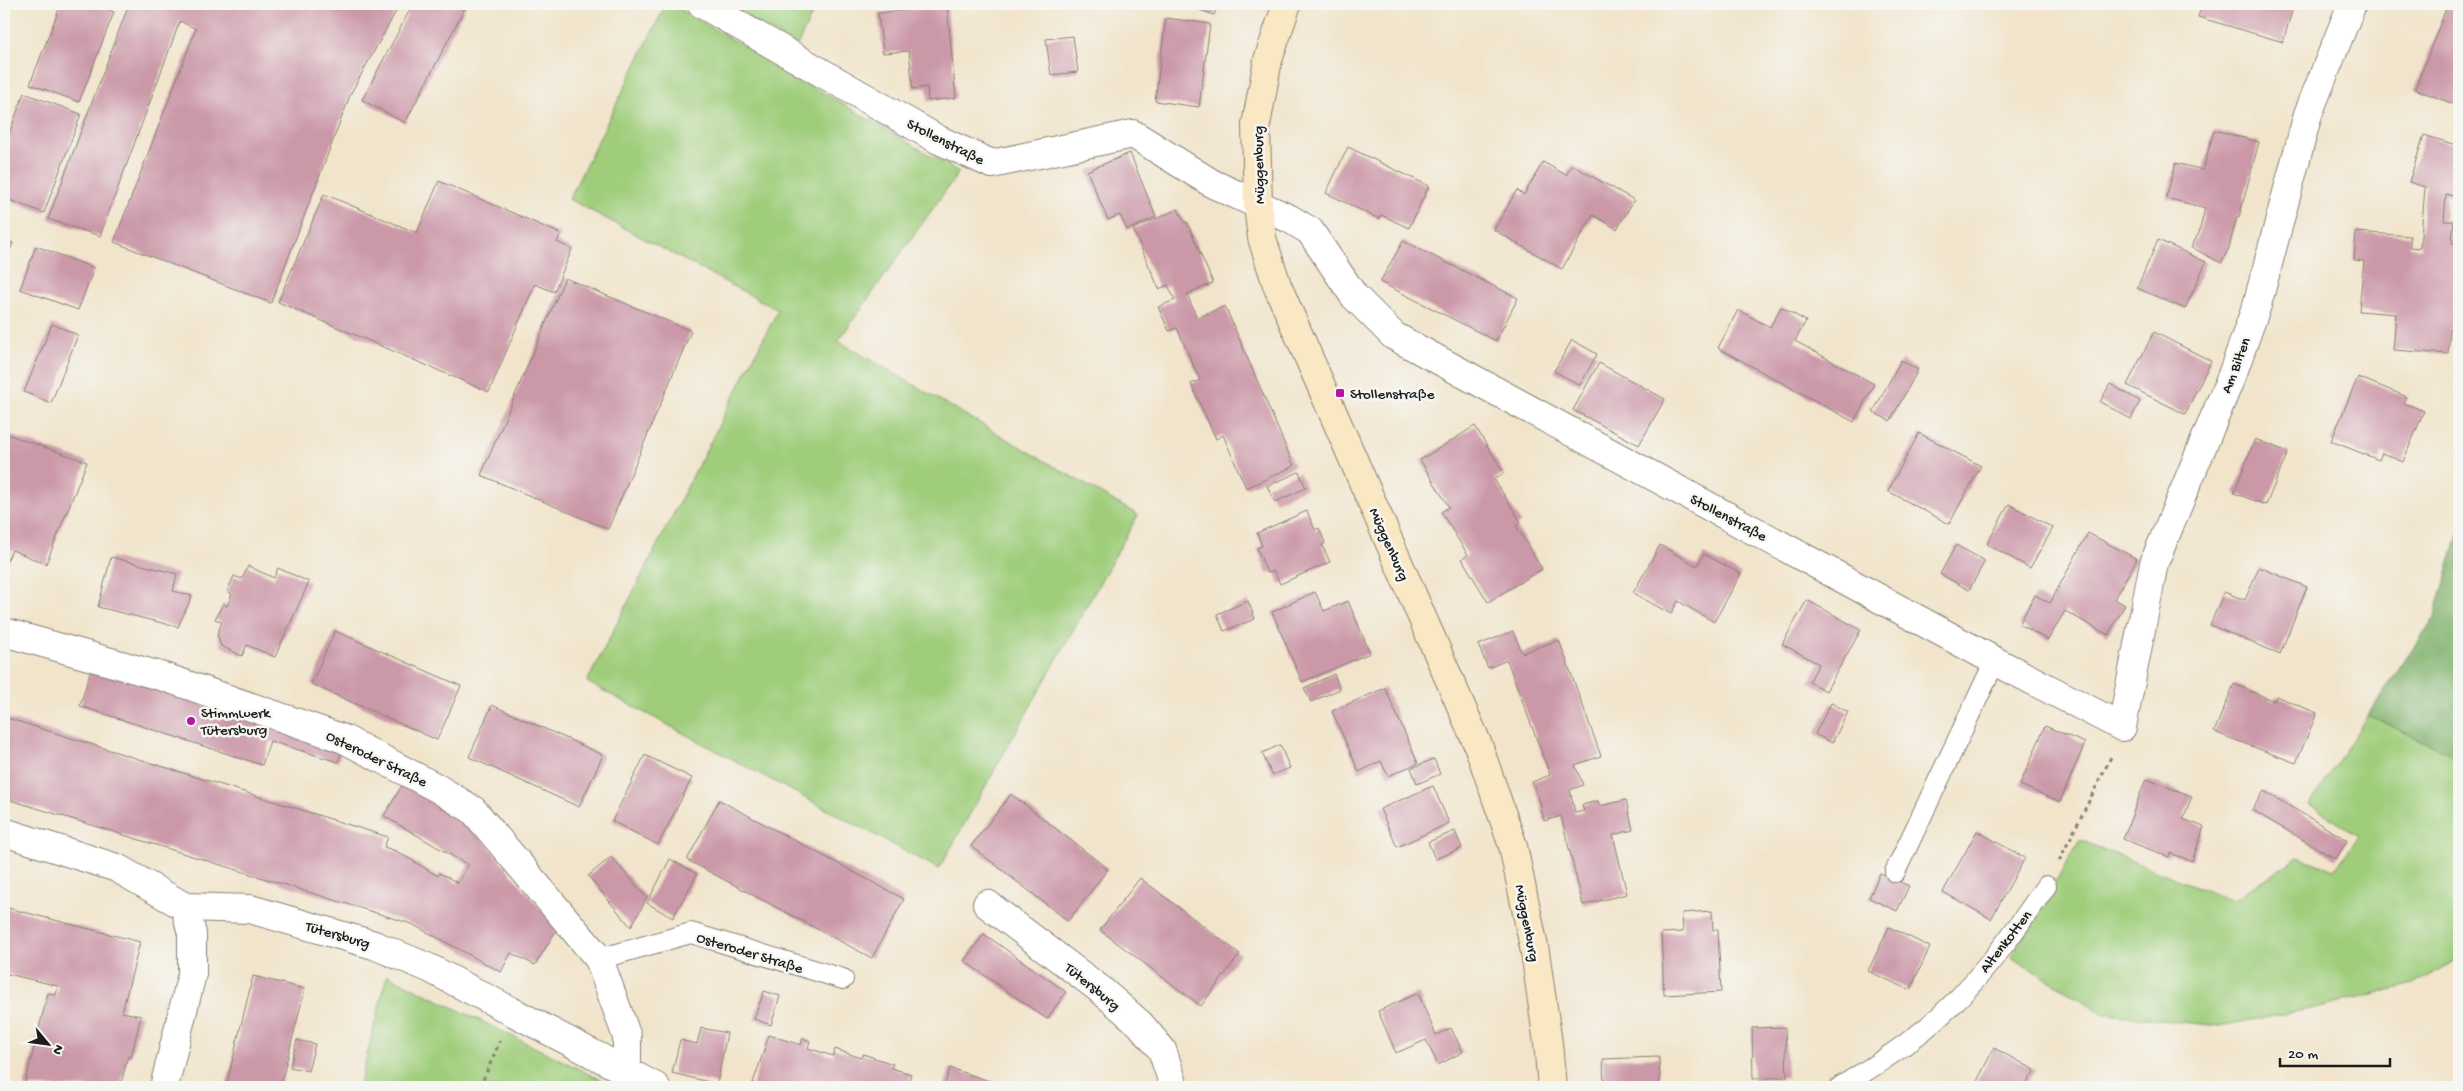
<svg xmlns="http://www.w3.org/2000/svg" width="2463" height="1091" viewBox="0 0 2463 1091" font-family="'Gochi Hand',sans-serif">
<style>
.green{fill:#9fcd7a;stroke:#5e744b}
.forest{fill:#7fb06a;stroke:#4e6643}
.building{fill:#cb98a8}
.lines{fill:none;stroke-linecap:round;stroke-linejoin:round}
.service-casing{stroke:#868074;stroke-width:22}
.minor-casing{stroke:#868074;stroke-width:30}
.tertiary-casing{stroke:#868074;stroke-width:30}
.secondary-casing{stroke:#868074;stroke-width:30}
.path{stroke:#868074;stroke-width:3;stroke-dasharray:4 4;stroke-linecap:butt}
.service{stroke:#fff;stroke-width:20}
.minor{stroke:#fff;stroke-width:28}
.tertiary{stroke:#fff;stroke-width:28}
.secondary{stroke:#fae7c3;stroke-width:28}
.poi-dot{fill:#b5179e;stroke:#f6f6f2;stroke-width:2}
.labels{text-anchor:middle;stroke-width:5;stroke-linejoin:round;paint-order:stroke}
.street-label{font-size:15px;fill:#1c1c1c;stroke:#f6f6f2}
.poi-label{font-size:15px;fill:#1c1c1c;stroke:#f6f6f2;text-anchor:start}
</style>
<rect width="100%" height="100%" fill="#f6f6f2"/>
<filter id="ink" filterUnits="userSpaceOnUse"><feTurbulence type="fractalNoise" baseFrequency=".02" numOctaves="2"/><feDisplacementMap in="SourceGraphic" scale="10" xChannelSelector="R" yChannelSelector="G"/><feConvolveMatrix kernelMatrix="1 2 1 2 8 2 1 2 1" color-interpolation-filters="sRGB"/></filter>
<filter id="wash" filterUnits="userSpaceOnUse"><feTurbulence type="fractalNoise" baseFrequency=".0096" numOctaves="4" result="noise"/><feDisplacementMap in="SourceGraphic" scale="20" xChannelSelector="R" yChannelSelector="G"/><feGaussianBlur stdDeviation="1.12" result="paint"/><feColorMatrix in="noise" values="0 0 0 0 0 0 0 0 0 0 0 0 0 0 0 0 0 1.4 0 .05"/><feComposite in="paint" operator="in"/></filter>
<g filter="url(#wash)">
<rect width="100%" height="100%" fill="#f1e4cb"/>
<path class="green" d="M666,4H671L959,172L838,341L1138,515L939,869L587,682L778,310L569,199Z
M745,4H817L797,46L739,14Z
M2368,715L2459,758V958L2414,984L2311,1009L2220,1026L2105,1014L2011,957L2080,840L2232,901L2298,857L2334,870L2359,836L2310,805Z
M387,975L616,1087H359Z"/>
<path class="forest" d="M2459,530V758L2368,715L2435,616Z"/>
<g id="blocks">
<path class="building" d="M61,4H94L114,12L79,102L30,84Z
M129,4H400L351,93L271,303L114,242L196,29L180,21L100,236L48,219Z
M413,4H467L405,123L362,100Z
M1088,4H1107L1105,9Z
M1189,4H1218L1214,15L1188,6Z
M2202,4H2299L2298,9L2293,7L2283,42L2198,17Z
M947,6L956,98L928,101L927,87L913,89L909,51L883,53L878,13Z
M2447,6L2459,10V106L2415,89Z
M1166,18L1210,24L1199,107L1155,101Z
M1073,36L1078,72L1051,75L1046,39Z
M24,93L81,114L44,213L4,198V148Z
M2214,130L2259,142L2239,217L2237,216L2229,248L2221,263L2191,247L2199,233L2205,208L2166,198L2176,163L2203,170Z
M2424,135L2459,146V198L2446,194L2444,221H2454L2452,243L2459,244V328H2450L2448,354L2393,350L2396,314L2359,311L2364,261L2354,260L2356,232L2410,236V247L2420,248L2425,187L2409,182Z
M1348,147L1429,186L1409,228L1381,215L1379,219L1326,193Z
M1130,153L1156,217L1127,230L1120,215L1108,220L1087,171Z
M1543,162L1566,175L1572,165L1634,200L1617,229L1593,215L1562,269L1494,230L1517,190L1524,195Z
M439,181L561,234L557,242L572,249L554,292L535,284L489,392L278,302L324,194L417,233Z
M1178,209L1185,223L1187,222L1213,283L1187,294L1197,318L1225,306L1294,466L1246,488L1223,435L1216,439L1191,384L1200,380L1177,328L1169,331L1158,307L1175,300L1168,285L1159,289L1133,229Z
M4,239L13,243L4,264Z
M2158,240L2206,262L2185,309L2137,288Z
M1403,241L1518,298L1496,341L1380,282Z
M36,246L94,268L78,310L20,289Z
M565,278L691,331L608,529L481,475Z
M1781,307L1806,321L1795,341L1874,384L1854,422L1718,348L1738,310L1770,327Z
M52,324L78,335L51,403L24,392Z
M2154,332L2211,361L2185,414L2127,385Z
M1572,340L1597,354L1580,385L1554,371Z
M1901,360L1918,370L1890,421L1873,412Z
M1599,363L1665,399L1639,445L1573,410Z
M2358,377L2407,397L2404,403L2424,411L2403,462L2382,453L2379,460L2331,441Z
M2110,384L2140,401L2131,419L2100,402Z
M1475,426L1504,473L1494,479L1521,522L1516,526L1542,569L1488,602L1462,559L1468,555L1441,512L1449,507L1420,460Z
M4,433L87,462L46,564L12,550L5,565L4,564Z
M1919,433L1981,466L1949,524L1888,491Z
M2255,439L2288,452L2266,505L2234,493Z
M1299,472L1306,488L1275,502L1267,486Z
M2009,504L2053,528L2030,568L1987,544Z
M1307,511L1315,530L1319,528L1325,543L1322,545L1330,562L1280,584L1274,571L1267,573L1257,548L1262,546L1257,533Z
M2088,533L2137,559L2114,599L2125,605L2108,635L2065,611L2048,640L2019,624L2035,595L2050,603Z
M1660,545L1697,566L1704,554L1741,574L1714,622L1678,601L1671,614L1633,593Z
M1956,545L1985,561L1969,590L1940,574Z
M111,557L177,574L173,591L192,596L178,627L98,607Z
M248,566L274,578L278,568L309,582L275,657L247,645L242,656L221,646L217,634L222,622L215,619L223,604L227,606L232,594L227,591L234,576L242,579Z
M2259,567L2307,587L2280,654L2210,625L2224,592L2245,600Z
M1315,592L1324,611L1348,601L1370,653L1302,682L1272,612Z
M1807,600L1861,630L1826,691L1809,682L1819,664L1782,644Z
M1248,601L1255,619L1224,631L1217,614Z
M335,631L461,686L437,740L311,684Z
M1513,631L1522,653L1559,640L1601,756L1575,765L1583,785L1570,790L1575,813L1584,811L1582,805L1598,801L1600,806L1626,800L1633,830L1613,835L1627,894L1583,905L1561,816L1544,821L1540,802L1532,782L1550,775L1507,660L1488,668L1478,645Z
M91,669L343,747L338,762L270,741L262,765L80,706Z
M1334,674L1340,689L1311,702L1304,688Z
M2234,684L2274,701L2276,696L2317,713L2296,763L2214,732Z
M1385,688L1418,763L1388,776L1381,761L1359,772L1332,711Z
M1831,703L1848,712L1832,743L1815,734Z
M492,705L603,755L579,807L469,757Z
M4,717L388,837L384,847L396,851L438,876L440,873L458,883L468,865L384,816L404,782L466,819L557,929L535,965L511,953L501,972L412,924L4,798Z
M2045,726L2085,743L2060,802L2020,785Z
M1280,745L1290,768L1272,775L1262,753Z
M645,755L692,778L658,845L612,821Z
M1434,759L1440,774L1417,784L1411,768Z
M2146,779L2192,796L2183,819L2204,827L2192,861L2170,853L2169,857L2123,839Z
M1433,786L1449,823L1397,847L1380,809Z
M2264,791L2347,840L2336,859L2252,810Z
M1011,794L1108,869L1068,921L971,846Z
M719,800L904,899L872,958L687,860Z
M1455,831L1462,848L1435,859L1428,842Z
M1977,831L2025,858L1991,919L1943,892Z
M611,857L647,898L631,927L588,876Z
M670,859L697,874L673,918L647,903Z
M1880,873L1909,886L1897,911L1869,898Z
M1140,878L1240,954L1201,1006L1100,930Z
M4,907L140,942L122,1012L141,1016L131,1057L128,1056L120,1087H24L48,993L56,995L58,986L4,973Z
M1712,911L1713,930H1718L1721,992L1664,995L1661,933L1683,932L1682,913Z
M1889,927L1930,947L1910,990L1868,971Z
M984,934L1066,992L1047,1019L964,961Z
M253,976L305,989L280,1087H226Z
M764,991L780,996L771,1025L754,1019Z
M1418,993L1436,1035L1451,1028L1463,1052L1438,1065L1426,1040L1396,1053L1378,1011Z
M1785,1027L1787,1077L1753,1079L1752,1028Z
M701,1028L727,1033L717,1084L672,1073L680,1040L697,1044Z
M769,1035L801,1045L803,1038L810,1041L808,1048L833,1056L835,1049L861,1058L863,1054L893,1064L891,1068L911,1074L907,1087H757L752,1086Z
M297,1040L315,1044L308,1071L290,1067Z
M1994,1048L2035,1070L2025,1087H1974Z
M1659,1057L1660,1087H1604L1603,1059Z
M950,1068L1008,1087H944Z
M1025,1083L1036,1087H1023Z
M1953,1083L1961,1087H1950Z"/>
</g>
</g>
<g filter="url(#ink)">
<use href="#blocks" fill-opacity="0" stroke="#868074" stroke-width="1"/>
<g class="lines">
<g class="service-casing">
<path id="service" d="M1895,872L1995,661
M599,959L691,933L843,979
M1840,1087C1870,1069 1898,1051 1925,1029C1974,989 2011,937 2046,886"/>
</g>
<g class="minor-casing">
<path id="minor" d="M702,4L939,140L992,164L1133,134L1213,184L1290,219L1310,231L1354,296L1394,336L1995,661L2122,727L2154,563L2232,375L2257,305L2308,114L2352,4
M4,632L167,678L344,739L437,788L473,810L599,959L627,1037V1074
M987,904L1101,990L1140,1024L1162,1050L1172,1080V1087
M185,907L250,909L374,945L429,968L656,1087"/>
</g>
<g class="tertiary-casing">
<path id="tertiary" d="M4,832L117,868L185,907L192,934V974L164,1087"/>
</g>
<g class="secondary-casing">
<path id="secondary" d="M1287,4L1268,60L1256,125L1258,206L1262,238L1277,285L1478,745L1513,846L1535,952L1548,1043L1552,1087"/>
</g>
<path class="path" d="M2059,861L2111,757
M480,1087L500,1041"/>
<use href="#service" class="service"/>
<use href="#minor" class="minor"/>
<use href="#tertiary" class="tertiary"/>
<use href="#secondary" class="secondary"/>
</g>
</g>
<g class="poi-dot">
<rect x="1335" y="388" width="10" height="10" rx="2.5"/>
<circle cx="191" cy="721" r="5"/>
</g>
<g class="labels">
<g class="street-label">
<text transform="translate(946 141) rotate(27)" y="5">Stollenstraße</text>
<text transform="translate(1258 165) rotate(-91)" y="5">Müggenburg</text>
<text transform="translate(2235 365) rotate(-69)" y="5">Am Bilten</text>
<text transform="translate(1729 517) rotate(28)" y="5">Stollenstraße</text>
<text transform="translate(1390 544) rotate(66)" y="5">Müggenburg</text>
<text transform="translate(377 758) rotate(26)" y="5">Osteroder Straße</text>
<text transform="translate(1528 923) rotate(79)" y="5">Müggenburg</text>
<text transform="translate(338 934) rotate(16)" y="5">Tütersburg</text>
<text transform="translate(2005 941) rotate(-52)" y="5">Altenkotten</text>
<text transform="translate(750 952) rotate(17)" y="5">Osteroder Straße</text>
<text transform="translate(1093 986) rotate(39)" y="5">Tütersburg</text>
</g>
<g class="poi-label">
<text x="1350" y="398">Stollenstraße</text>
<text x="201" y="717">Stimmwerk<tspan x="201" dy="17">Tütersburg</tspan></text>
</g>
</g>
<rect width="2463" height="1091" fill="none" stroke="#f6f6f2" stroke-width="20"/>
<g transform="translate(48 1044) rotate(119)" stroke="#f6f6f2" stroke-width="4" paint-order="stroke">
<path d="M0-4L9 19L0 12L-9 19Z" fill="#1c1c1c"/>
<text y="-8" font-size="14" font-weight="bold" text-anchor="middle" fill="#1c1c1c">N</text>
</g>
<path d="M2280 1058v8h110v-8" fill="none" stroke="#1c1c1c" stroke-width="2.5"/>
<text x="2288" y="1058" font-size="15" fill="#1c1c1c" stroke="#f6f6f2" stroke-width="4" paint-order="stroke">20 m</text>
</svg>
